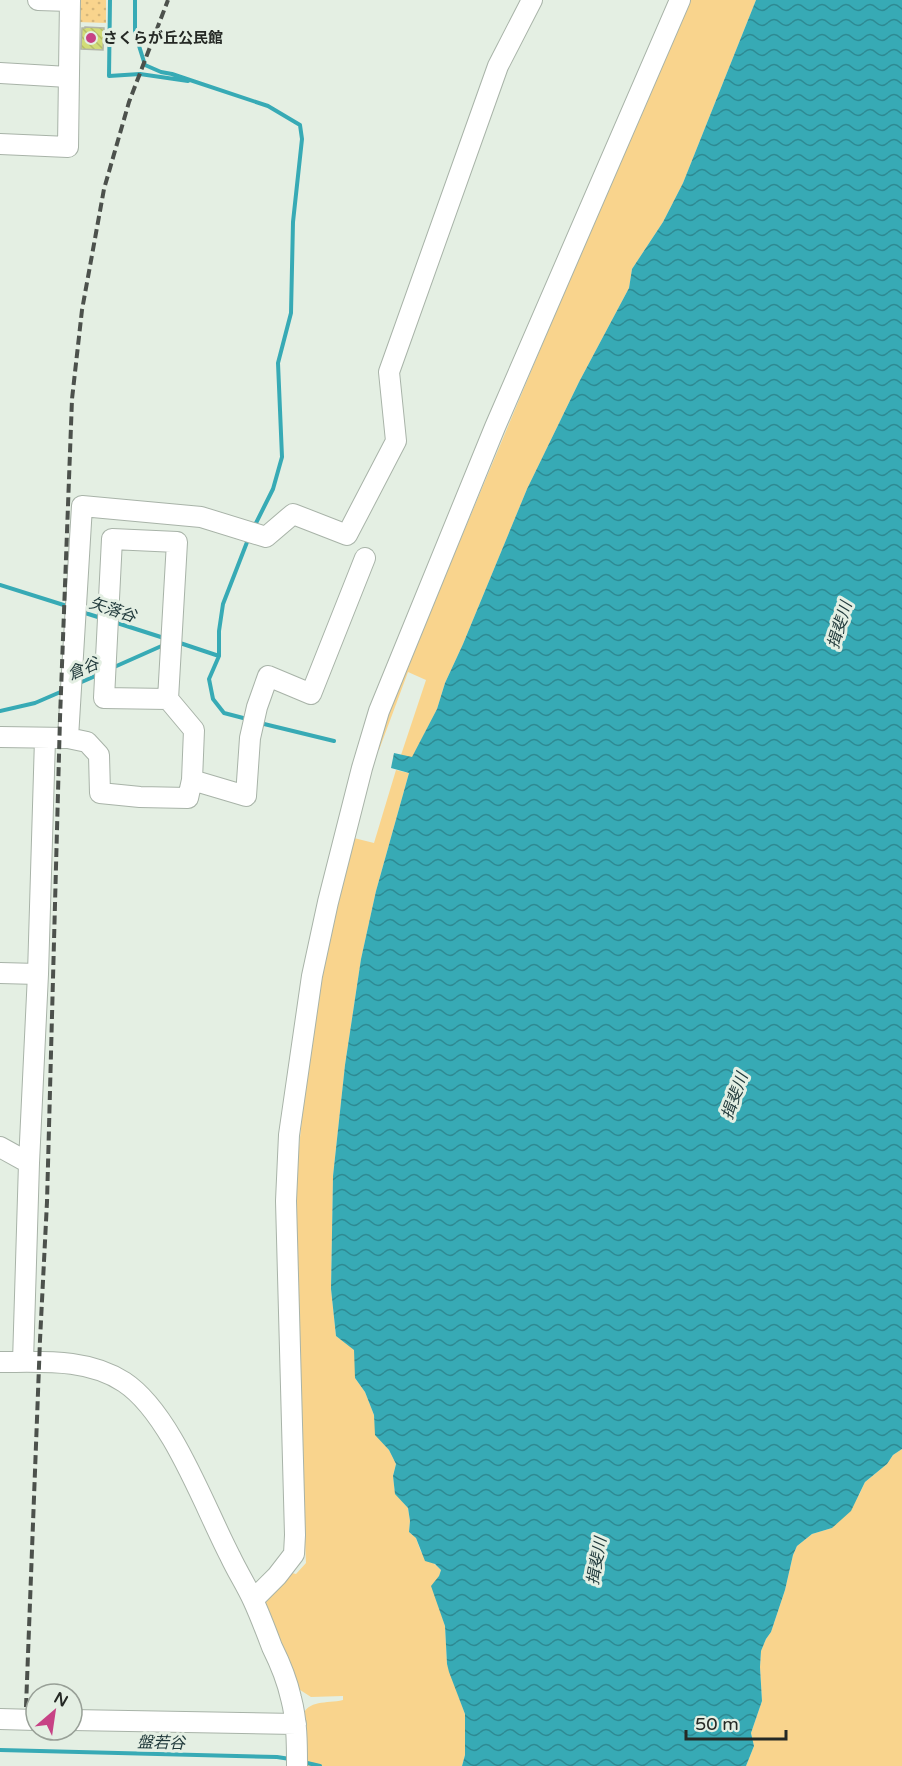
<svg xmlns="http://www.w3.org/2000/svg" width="902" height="1766" viewBox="0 0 902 1766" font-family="'Varela Round','Noto Sans JP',sans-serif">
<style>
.grass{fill:#f9d48d}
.park{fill:url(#park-dots)}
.water{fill:url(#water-waves)}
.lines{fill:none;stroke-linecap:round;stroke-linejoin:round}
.stream{stroke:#37aab5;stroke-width:4}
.building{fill:url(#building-back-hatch);stroke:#b2b5a7;stroke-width:1.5}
.minor-casing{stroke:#a8b3a8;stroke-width:22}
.minor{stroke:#fff;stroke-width:20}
.rail{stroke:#4c514c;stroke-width:4;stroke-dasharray:9 4.5;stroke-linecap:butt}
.poi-dot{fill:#c74285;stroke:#e4efe3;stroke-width:2}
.labels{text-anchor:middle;stroke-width:6;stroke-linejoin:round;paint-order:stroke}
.poi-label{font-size:15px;font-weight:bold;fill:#252925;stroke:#e4efe3;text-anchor:start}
.water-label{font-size:16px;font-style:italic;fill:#1f383a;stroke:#e4efe3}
</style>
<defs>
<pattern id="park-dots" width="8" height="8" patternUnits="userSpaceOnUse" patternTransform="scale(1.5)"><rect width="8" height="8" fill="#f9d48d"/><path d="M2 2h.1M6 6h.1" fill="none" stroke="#d5b67a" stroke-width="1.8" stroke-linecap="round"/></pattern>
<pattern id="water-waves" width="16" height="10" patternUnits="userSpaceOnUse" patternTransform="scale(1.5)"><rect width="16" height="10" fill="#37aab5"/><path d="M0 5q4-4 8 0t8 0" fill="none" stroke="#2e8a93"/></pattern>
<pattern id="building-back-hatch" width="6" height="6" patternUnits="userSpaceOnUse" patternTransform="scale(1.5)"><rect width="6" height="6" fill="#d2dc77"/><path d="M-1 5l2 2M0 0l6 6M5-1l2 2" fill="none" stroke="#b4bd67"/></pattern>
</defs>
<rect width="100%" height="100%" fill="#e4efe3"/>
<path class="grass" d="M689,0H756L683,183L663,222L632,269L629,288L579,382L527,489L463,644L445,683L437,709L412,758L401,755L426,680L408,672L379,750L373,748L636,121Z
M396,770L409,773L376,891L361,959L345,1065L333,1176L331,1289L336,1336L355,1350V1378L365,1392L374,1415L376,1435L389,1450L396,1464L393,1476L395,1493L408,1508L410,1521L409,1532L416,1538L421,1552L441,1570L439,1576V1606L445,1626L447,1664L465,1714V1755L462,1766H305L302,1717C308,1699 326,1704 343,1700V1696L311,1697L294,1686L265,1603L272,1590L288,1572L296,1574L306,1563L295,1324L296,1179L305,1086L321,974L364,779L369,781L354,838L374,843Z
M902,1449V1766H746L754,1746L751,1733L762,1701L760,1667L761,1651L766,1639L771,1632L785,1590L793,1555L797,1546L812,1534L832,1528L859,1495L865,1482L887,1464L893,1455Z"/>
<path class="park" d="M78,0H106V23L77,22Z"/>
<path class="water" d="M756,0H902V1449L893,1455L887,1464L865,1482L851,1511L832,1528L812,1534L797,1546L793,1555L785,1590L771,1632L766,1639L761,1651L760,1667L762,1701L751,1733L754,1746L746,1766H462L465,1755V1714L449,1672L447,1664L445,1626L431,1586L439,1576L441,1570L435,1564L425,1561L416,1538L409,1532L410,1521L408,1508L395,1494L393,1476L396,1464L389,1450L375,1435L374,1415L365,1392L355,1378L354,1350L336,1336L331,1289L333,1176L345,1065L361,959L376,891L409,773L391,768L394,753L412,757L437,709L445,683L463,644L527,489L579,382L629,288L632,269L663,222L683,183Z"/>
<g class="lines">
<path class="stream" d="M110,0L109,76L140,74L188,81
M135,0V33L145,65L161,72L172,74L268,106L300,125L302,139L293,222L291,313L278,363L282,457L273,489L254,527
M0,585L70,607
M82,612L101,618
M114,622L167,639
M177,642L219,656
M112,668L166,644
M77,684L100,674
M0,711L35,703L65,690
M247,719L224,713L213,699L209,679L219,656V631L223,604L249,537
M260,723L334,741
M0,1750L277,1757L290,1759
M303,1762L320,1766"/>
</g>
<path class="building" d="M85,27L104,28L103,50L81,49L82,28H85Z"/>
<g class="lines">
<g class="minor-casing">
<path id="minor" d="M38,0L70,1
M0,73L68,77
M0,144L68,147L70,0
M0,737L68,738L87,742L99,755L100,793L140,797L188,798L192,780L194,730L168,699L177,542L112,539L104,698L168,699
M68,738L82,506L201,517L266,537L293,514L347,535L396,441L389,372L498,66L532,0
M192,780L246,796L250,738L257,707L268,676L311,694L365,558
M0,973L38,974
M0,1147L29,1163
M0,1362C42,1362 87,1358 124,1382C171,1413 204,1506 230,1556C237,1571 246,1585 253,1600C260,1615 266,1631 272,1647C280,1663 287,1680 291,1698C297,1721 297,1743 297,1766
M23,1362L29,1163L38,974L45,739
M253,1600L277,1576L294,1554L295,1535L286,1201L289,1135L312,976L328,902L362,768L379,711L495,427L680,0
M0,1719L36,1720
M72,1720L296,1724"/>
</g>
<use href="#minor" class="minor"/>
<path class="rail" d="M26,1707L40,1340L47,1202L60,718L72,399L82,310L104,189L129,102L168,0"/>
</g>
<circle class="poi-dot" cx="91" cy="38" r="6"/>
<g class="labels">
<g class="poi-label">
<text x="103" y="43">さくらが丘公民館</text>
</g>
<g class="water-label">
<text transform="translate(113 609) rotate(18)" y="6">矢落谷</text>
<text transform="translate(839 625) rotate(-73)" y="6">揖斐川</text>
<text transform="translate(83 668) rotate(-24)" y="6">倉谷</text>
<text transform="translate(734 1096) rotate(-70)" y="6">揖斐川</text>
<text transform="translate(596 1561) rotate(-80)" y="6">揖斐川</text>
<text transform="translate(161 1742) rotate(1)" y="6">盤若谷</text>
</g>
</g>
<g transform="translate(54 1712) rotate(29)"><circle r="28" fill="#e4efe3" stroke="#98a097" stroke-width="1.5"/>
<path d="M0-4.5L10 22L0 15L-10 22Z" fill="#c74285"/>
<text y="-9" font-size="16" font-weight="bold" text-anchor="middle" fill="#252925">N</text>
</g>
<path d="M686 1730v9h100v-9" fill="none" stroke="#252925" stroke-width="3"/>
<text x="695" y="1730" font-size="18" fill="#252925" stroke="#e4efe3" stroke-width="4.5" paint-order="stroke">50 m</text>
</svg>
